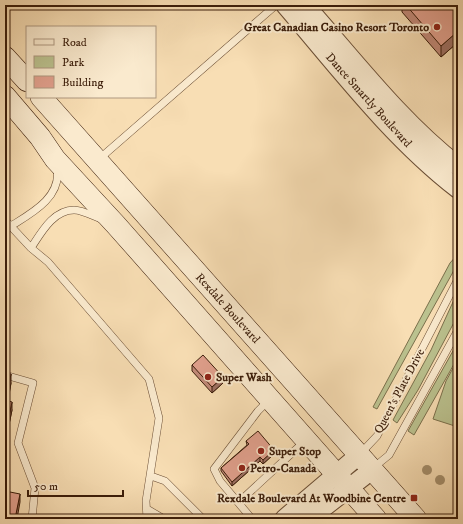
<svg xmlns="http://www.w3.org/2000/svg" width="463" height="524" viewBox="0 0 463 524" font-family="'IM FELL DW Pica',serif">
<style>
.green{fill:#bbc28f;stroke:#7b704c}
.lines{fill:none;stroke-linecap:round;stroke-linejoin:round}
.service-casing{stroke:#6a4d34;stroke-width:8}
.tertiary-casing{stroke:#6a4d34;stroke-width:20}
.secondary-casing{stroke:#3b1d0a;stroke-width:22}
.service{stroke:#faeace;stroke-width:7}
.tertiary{stroke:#faeace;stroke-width:18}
.secondary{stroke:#faeace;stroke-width:21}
.tree{fill:#a58f6c}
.wall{fill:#c28a79;stroke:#3b1d0a}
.shaded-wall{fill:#9e7063;stroke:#3b1d0a}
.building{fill:#e1a08d;stroke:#3b1d0a}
.poi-dot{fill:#8f2418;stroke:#faeace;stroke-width:1.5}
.labels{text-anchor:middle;stroke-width:4;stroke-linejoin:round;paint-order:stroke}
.poi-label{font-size:12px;font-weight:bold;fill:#3b1d0a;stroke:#faeace;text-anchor:start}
.street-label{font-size:12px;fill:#3b1d0a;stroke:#faeace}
</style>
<rect width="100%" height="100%" fill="#f8deb4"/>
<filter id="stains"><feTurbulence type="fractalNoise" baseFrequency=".005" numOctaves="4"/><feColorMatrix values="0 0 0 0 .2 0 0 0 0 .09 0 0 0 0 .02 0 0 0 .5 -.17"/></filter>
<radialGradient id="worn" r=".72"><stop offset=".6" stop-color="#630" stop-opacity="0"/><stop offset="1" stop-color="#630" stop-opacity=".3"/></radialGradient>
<path class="green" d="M458,254V263L377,409L373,407L450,263Z
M458,291V315L418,390L397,423L393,420L431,350Z
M458,342V357L414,435L408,431Z
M458,359V427L433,419L446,381Z"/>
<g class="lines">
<g class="service-casing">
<path id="service" d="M98,160L276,5
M5,220L31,248L48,262L149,379L159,418L146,501L147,519
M11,226C32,213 62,197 57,168
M31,248C41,233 53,210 74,210C82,210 93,216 101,219
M5,375L33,383L18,443L35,488L32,519
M361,453L377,436L458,279
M373,468L389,455L458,330
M151,476L165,481L203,519
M239,502L305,441
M147,509L164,519
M252,519L220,481L214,469L258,411L268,401"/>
</g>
<g class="tertiary-casing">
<path id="tertiary" d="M285,5C339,68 392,138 458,189
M305,5C354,60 400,121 458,166
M284,519L359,455
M309,519L372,470"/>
</g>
<g class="secondary-casing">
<path id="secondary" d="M5,57L27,81
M5,96L40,137L55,159L116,225L376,519
M41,97L416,519"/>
</g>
<use href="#service" class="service"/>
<use href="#tertiary" class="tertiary"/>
<use href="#secondary" class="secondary"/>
</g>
<g class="tree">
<circle cx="427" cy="470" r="5"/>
<circle cx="440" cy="480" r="5"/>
</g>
<path class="wall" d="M402,5H458V44L457,43L441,57L402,12Z
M192,365L223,383L212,393L192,371Z
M5,373L11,383L8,401L12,410L7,434L5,433Z
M246,441L274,454L263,464L260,461L232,486L221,471V468L247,445Z"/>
<path class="shaded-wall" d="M457,32V43L441,57V46Z
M11,374V383L6,409V400Z
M223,377V383L212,393V387Z
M12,402V410L7,434V426Z
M274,450V454L263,464V460Z
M260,457V461L232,486V482Z
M20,494V502L17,519H15Z"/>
<path class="building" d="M406,5H458V34L457,32L441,46Z
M203,355L223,377L212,387L192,365Z
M5,373L11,374L6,400L12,402L7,426L5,425Z
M258,431L274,450L263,460L260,457L232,482L221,468L249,444L246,441Z
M5,491L20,494L15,519H5Z"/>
<g class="poi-dot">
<circle cx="437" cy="27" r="4"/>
<circle cx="208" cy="377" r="4"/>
<circle cx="261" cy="451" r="4"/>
<circle cx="242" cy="468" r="4"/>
<rect x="410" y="494" width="8" height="8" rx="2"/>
</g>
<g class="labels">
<g class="poi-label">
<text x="429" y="31" text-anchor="end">Great Canadian Casino Resort Toronto</text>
<text x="216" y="381">Super Wash</text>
<text x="269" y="455">Super Stop</text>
<text x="250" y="472">Petro-Canada</text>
<text x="406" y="502" text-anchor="end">Rexdale Boulevard At Woodbine Centre</text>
</g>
<g class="street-label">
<text transform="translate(369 100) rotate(48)" y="4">Dance Smartly Boulevard</text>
<text transform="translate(228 308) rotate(48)" y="4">Rexdale Boulevard</text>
<text transform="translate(399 391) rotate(-62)" y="4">Queen's Plate Drive</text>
</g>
</g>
<rect width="463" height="524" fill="none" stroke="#f8deb4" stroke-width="20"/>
<rect x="6" y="6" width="451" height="512" fill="none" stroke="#3b1d0a" stroke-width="2"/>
<rect x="10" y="10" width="443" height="504" fill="none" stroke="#3b1d0a"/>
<rect x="26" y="26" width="130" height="72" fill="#faeace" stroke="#ae9880"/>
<rect x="34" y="39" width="20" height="6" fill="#faeace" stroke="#ae9880"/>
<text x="62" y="46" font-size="12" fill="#3b1d0a">Road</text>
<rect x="34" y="56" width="20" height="12" fill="#bbc28f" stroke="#ae9880"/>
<text x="62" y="66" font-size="12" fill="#3b1d0a">Park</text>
<rect x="34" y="76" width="20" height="12" fill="#e1a08d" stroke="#ae9880"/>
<text x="62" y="86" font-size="12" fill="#3b1d0a">Building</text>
<path d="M28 490v6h95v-6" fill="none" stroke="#3b1d0a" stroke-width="2"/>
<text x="34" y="490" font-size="12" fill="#3b1d0a" stroke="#faeace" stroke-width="3" paint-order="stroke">50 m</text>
<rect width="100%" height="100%" filter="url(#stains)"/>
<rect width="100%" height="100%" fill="url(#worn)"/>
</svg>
